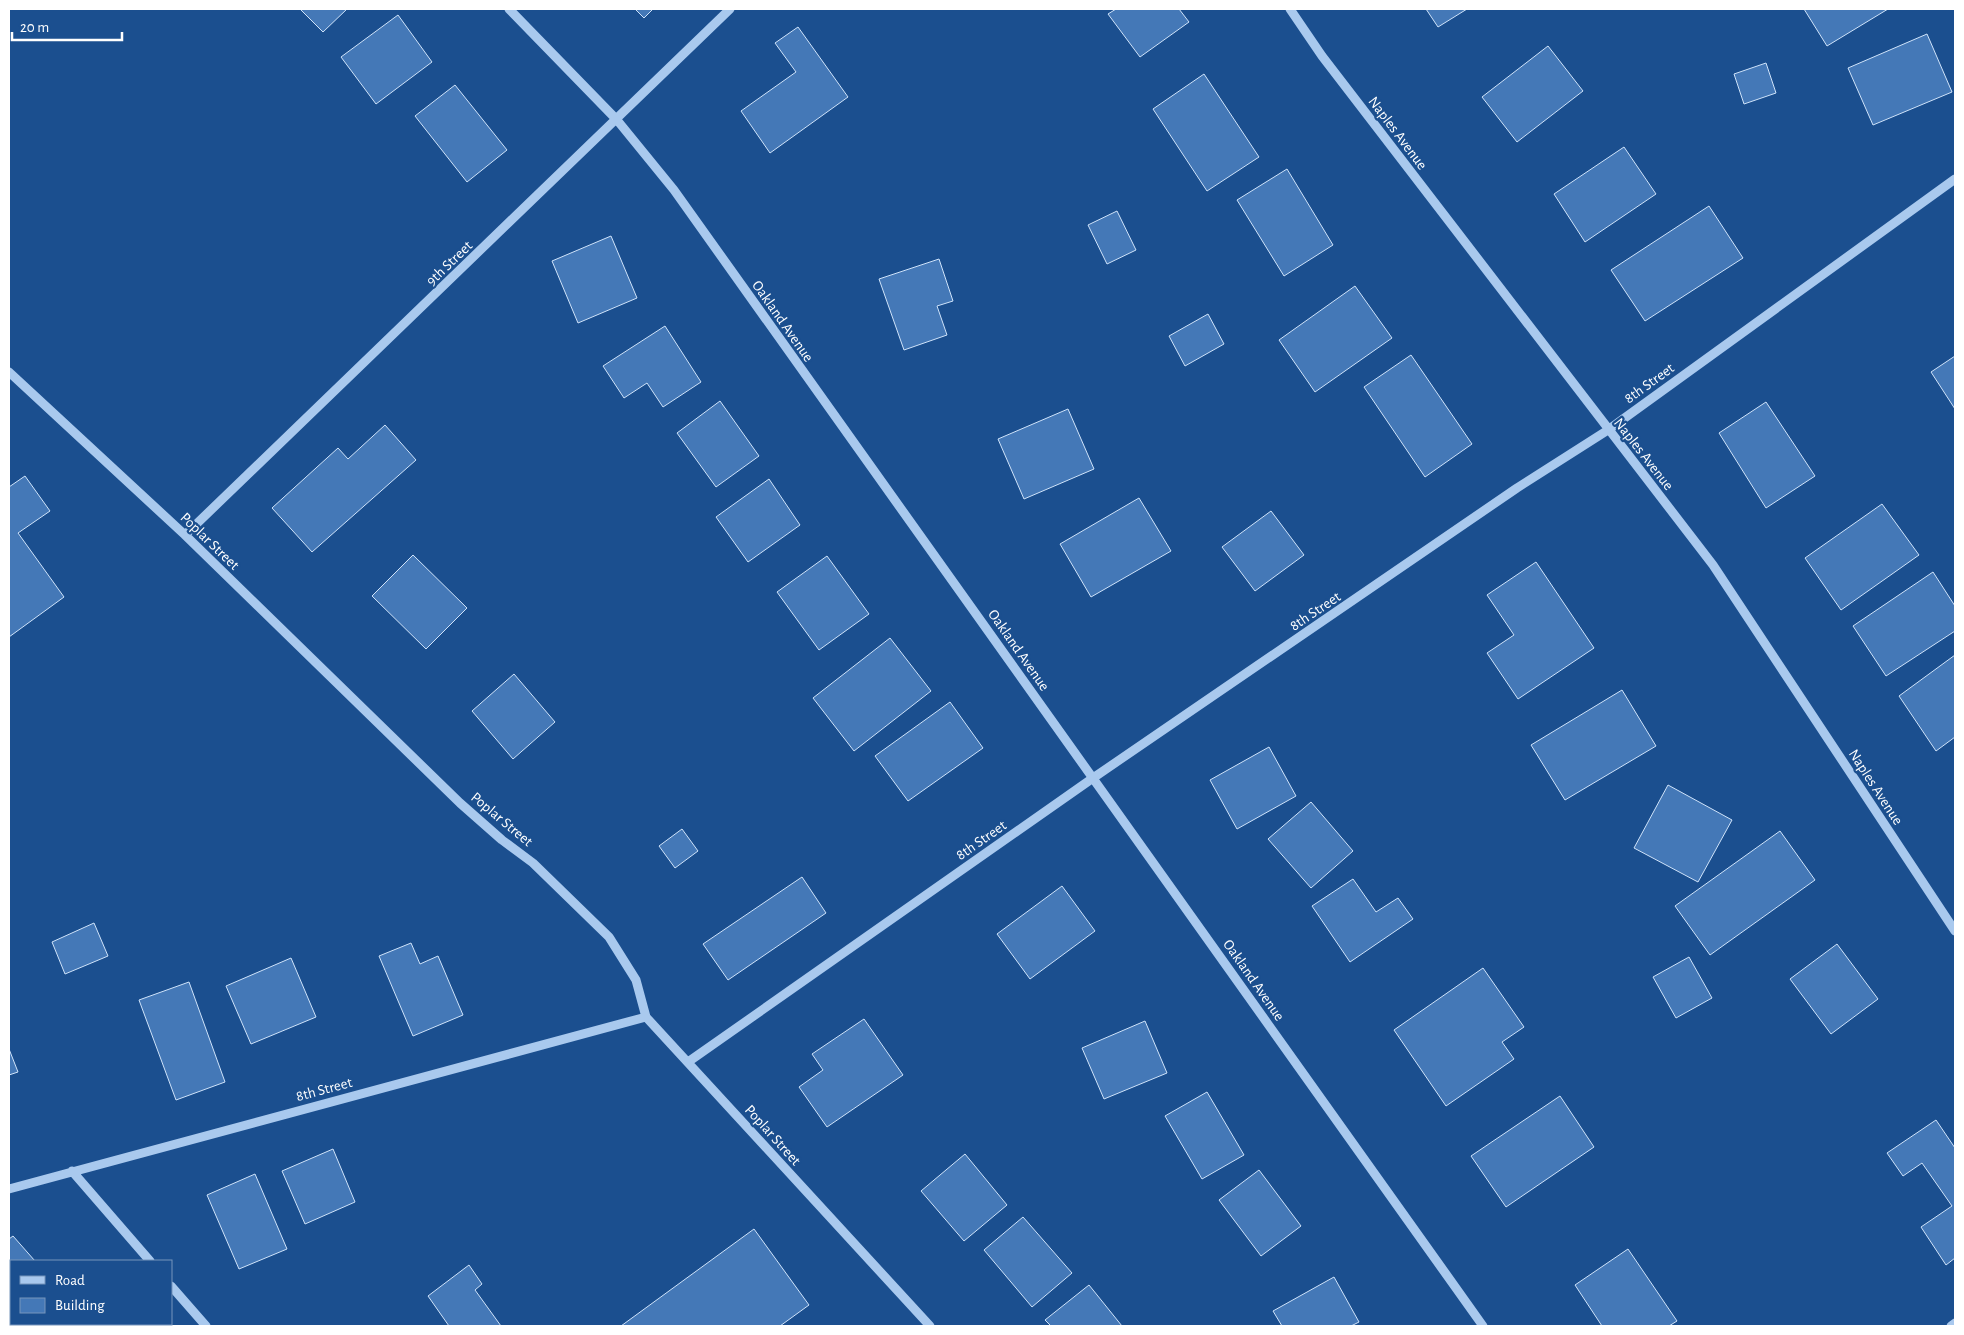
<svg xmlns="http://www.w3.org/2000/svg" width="1964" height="1335" viewBox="0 0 1964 1335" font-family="'Alegreya Sans',sans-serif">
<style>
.building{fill:#4478b7;stroke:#cfe3fa}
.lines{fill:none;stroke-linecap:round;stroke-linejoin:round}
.minor{stroke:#a9c9ee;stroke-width:9}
.labels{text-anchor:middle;stroke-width:4.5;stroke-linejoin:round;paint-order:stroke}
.street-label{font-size:15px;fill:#fff;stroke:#1b4f8f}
</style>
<rect width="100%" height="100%" fill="#1b4f8f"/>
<path class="building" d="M300,9H347L323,32Z
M635,9H653L644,18Z
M1116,9H1179L1189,22L1140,57L1108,14Z
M1426,9H1467L1438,27Z
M1804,9H1888L1827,46Z
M398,15L432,62L376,104L341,57Z
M798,27L848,97L770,153L741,111L796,72L775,43Z
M1927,34L1952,92L1873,125L1848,68Z
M1548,46L1583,91L1517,142L1482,97Z
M1766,63L1776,93L1744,104L1734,74Z
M1204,74L1259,157L1207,191L1153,109Z
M455,85L507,150L467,182L415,116Z
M1624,147L1656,194L1585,242L1554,194Z
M1287,169L1333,245L1284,276L1237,200Z
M1709,206L1743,258L1645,321L1611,270Z
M1117,211L1136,250L1107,264L1088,225Z
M611,236L637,298L578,323L552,261Z
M939,259L953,301L937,306L947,335L904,350L879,279Z
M1355,286L1392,338L1315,392L1279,340Z
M1208,314L1224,344L1185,366L1169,336Z
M665,326L701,382L663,407L647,383L624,398L603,366Z
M1411,355L1472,444L1425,477L1364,387Z
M1955,356V409L1931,372Z
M720,401L759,456L716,487L677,433Z
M1766,402L1815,476L1766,508L1719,433Z
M1068,409L1094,469L1024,499L998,439Z
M385,425L416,460L312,552L272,508L338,448L348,459Z
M25,476L50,511L18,533L64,597L9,637V487Z
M769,479L800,525L748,562L716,517Z
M1139,498L1171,551L1091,597L1060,544Z
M1882,504L1919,555L1841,610L1805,558Z
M1271,511L1304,555L1255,591L1222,547Z
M413,555L467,608L426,649L372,596Z
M827,556L869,614L819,650L777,592Z
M1536,562L1594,648L1518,699L1487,653L1514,635L1487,595Z
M1933,572L1955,606V631L1886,676L1853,626Z
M890,638L931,691L854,751L813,698Z
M1955,655V737L1936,751L1899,696Z
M514,674L555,722L513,759L472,711Z
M1622,690L1656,746L1565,800L1531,745Z
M950,702L983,748L908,801L875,756Z
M1269,747L1296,796L1237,829L1210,780Z
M1668,785L1732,820L1698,882L1634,848Z
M1311,802L1353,851L1311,888L1268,839Z
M682,829L698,851L675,868L659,846Z
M1780,831L1815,880L1710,955L1675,906Z
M802,877L826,913L728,980L703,944Z
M1353,879L1376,912L1398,898L1413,919L1350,962L1312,906Z
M1062,886L1095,931L1030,979L997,934Z
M94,923L108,956L65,974L52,942Z
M411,943L420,964L438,956L463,1015L413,1036L379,956Z
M1837,944L1878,999L1831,1034L1790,979Z
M1689,957L1712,998L1676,1018L1653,977Z
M291,958L316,1017L251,1044L226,986Z
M1483,968L1524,1027L1502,1042L1514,1059L1446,1106L1394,1030Z
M189,982L225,1082L176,1100L139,1000Z
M864,1019L903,1075L827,1127L799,1087L823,1070L812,1054Z
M1145,1021L1167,1073L1104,1099L1082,1048Z
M9,1049L18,1072L9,1075Z
M1207,1092L1244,1155L1202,1179L1165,1116Z
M1560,1096L1594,1147L1506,1207L1471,1156Z
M1936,1120L1955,1148V1258L1946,1265L1921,1227L1952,1206L1922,1163L1903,1176L1887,1153Z
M333,1149L355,1202L305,1224L282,1171Z
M965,1154L1007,1205L964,1241L921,1191Z
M1259,1170L1301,1226L1261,1256L1219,1200Z
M255,1174L287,1249L239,1269L207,1195Z
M1023,1217L1072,1273L1032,1307L984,1250Z
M754,1229L809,1305L780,1326H621Z
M13,1236L35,1261H11V1306L9,1308V1239Z
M1628,1249L1677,1321L1669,1326H1602L1575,1285Z
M469,1265L482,1284L475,1290L501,1326H449L428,1296Z
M1334,1277L1359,1322L1351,1326H1282L1273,1311Z
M1089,1285L1122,1326H1051L1045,1320Z
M55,1324H90L92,1326H52Z"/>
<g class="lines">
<path class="minor" d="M509,9L617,120L674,190L1483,1326
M1290,9L1322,56L1713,565L1955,931
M9,372L185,535L460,803L502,840L533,863L609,937L636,980L646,1017L930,1326
M185,535L730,9
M688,1062L1093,778L1517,488L1608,430L1955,179
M72,1171L150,1261
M9,1189L646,1017
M171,1286L206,1326
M1951,1326L1955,1323"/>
</g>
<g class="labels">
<g class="street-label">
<text transform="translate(1398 133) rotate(53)" y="5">Naples Avenue</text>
<text transform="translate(449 263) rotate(-44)" y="5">9th Street</text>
<text transform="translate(783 321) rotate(55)" y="5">Oakland Avenue</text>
<text transform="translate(1649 383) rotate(-36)" y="5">8th Street</text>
<text transform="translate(1644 454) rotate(52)" y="5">Naples Avenue</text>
<text transform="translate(210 541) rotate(44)" y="5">Poplar Street</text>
<text transform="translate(1315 611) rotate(-34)" y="5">8th Street</text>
<text transform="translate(1019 650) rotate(55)" y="5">Oakland Avenue</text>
<text transform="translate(1876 787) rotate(57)" y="5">Naples Avenue</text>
<text transform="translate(502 819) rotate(40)" y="5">Poplar Street</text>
<text transform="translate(981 840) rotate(-35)" y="5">8th Street</text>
<text transform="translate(1254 980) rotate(55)" y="5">Oakland Avenue</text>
<text transform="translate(324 1089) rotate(-15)" y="5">8th Street</text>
<text transform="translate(773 1135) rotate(48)" y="5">Poplar Street</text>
</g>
</g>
<rect width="1964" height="1335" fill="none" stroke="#ffffff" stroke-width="20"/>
<rect x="10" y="1260" width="162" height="65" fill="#1b4f8f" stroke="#7695bc"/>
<rect x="20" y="1276" width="25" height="8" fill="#a9c9ee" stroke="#7695bc"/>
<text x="55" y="1285" font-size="15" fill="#ffffff">Road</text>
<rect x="20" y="1298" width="25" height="15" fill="#4478b7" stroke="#7695bc"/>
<text x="55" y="1310" font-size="15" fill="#ffffff">Building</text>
<path d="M12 32v8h110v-8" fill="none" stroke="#ffffff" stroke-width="2.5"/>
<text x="20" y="32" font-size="15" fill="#ffffff" stroke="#1b4f8f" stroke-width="4" paint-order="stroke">20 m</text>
</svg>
